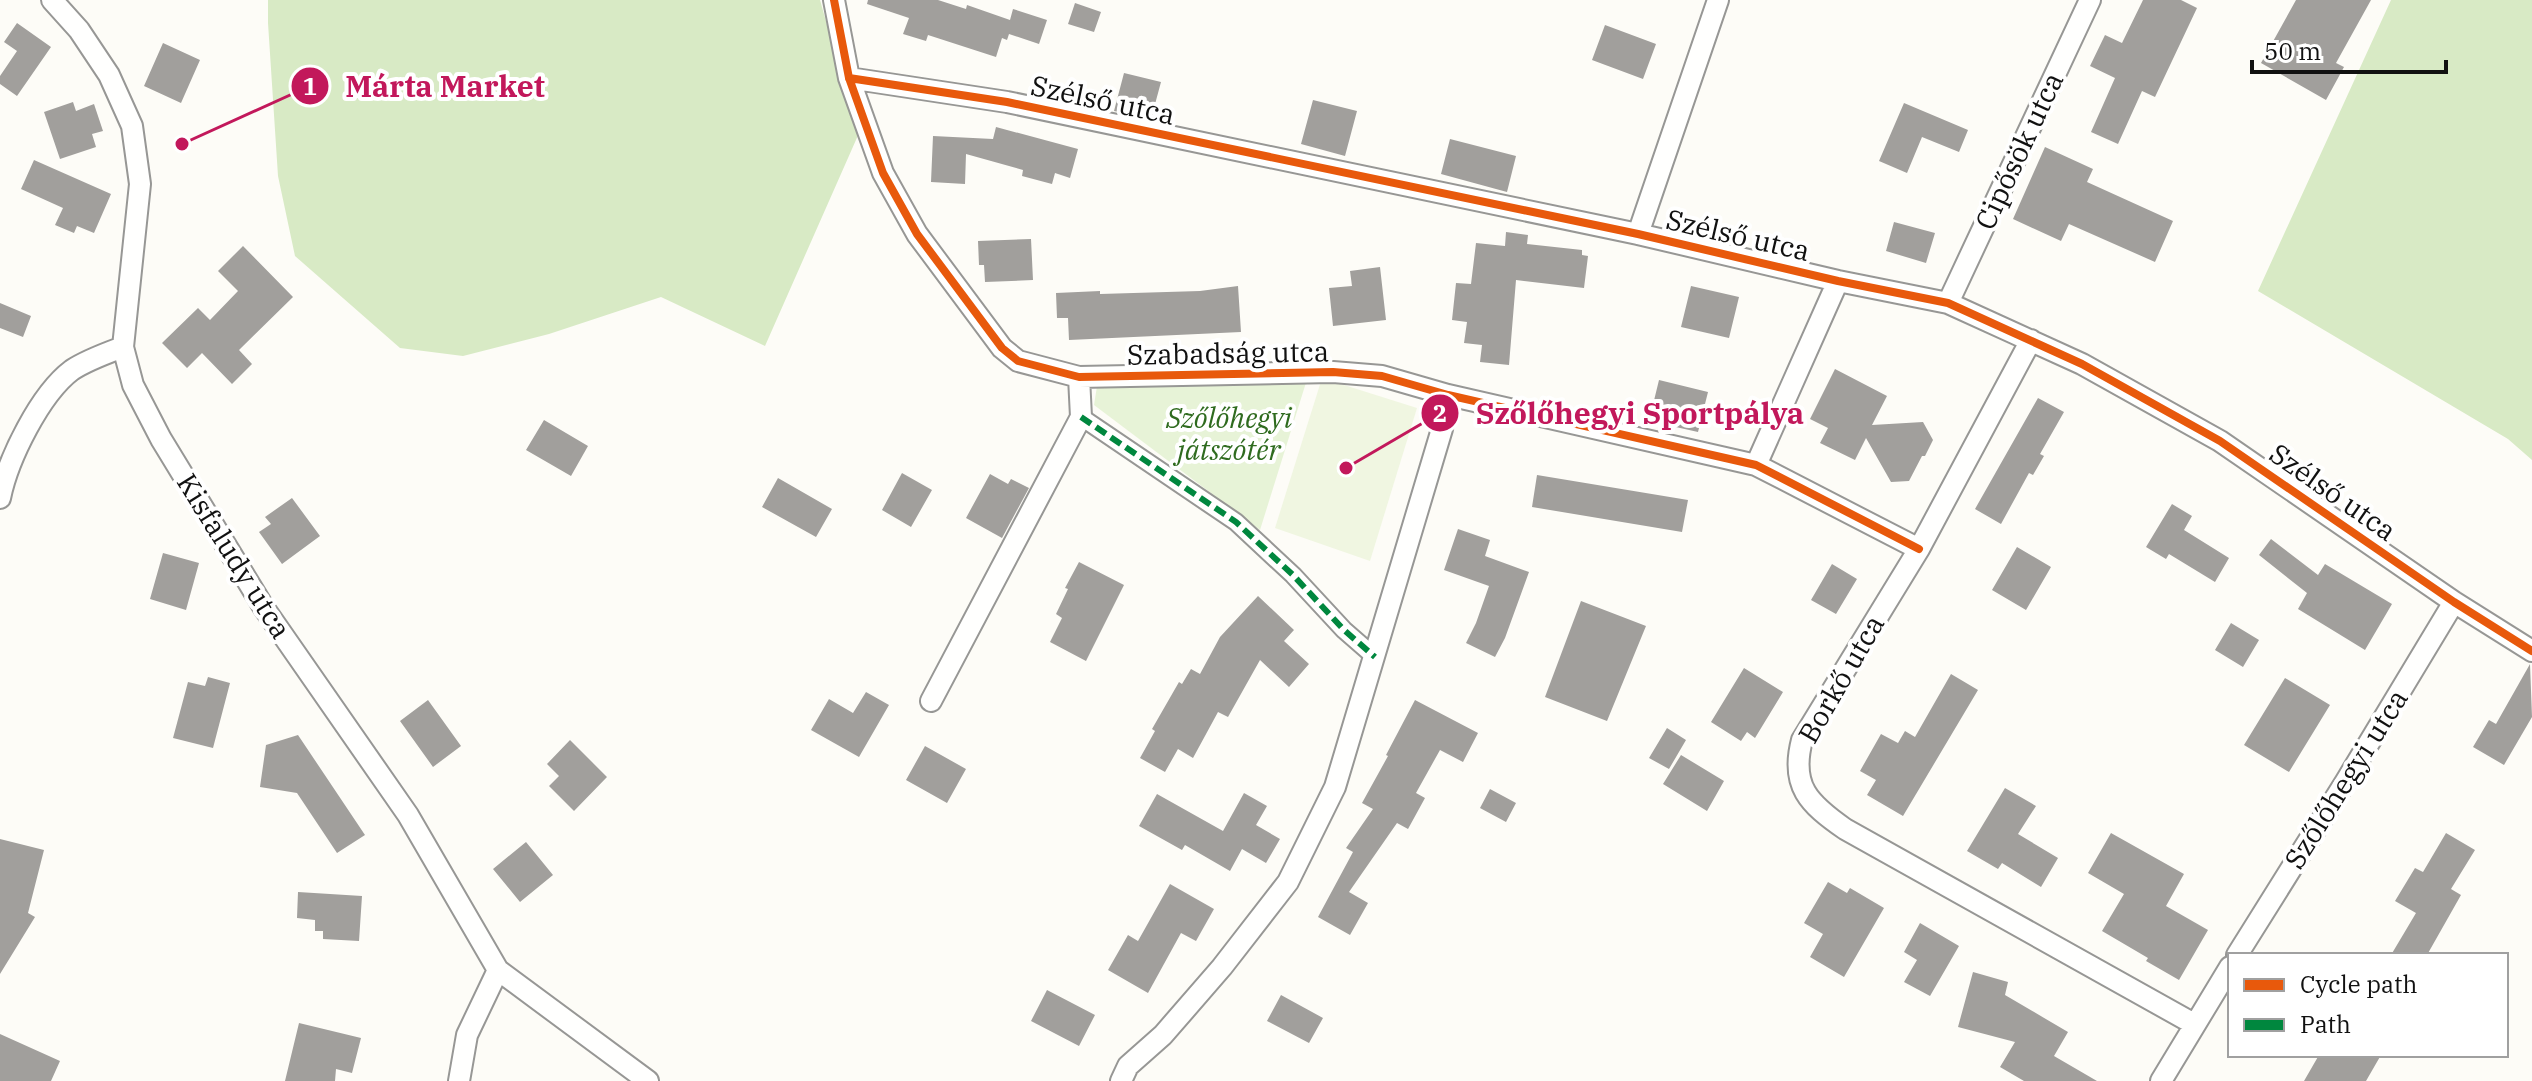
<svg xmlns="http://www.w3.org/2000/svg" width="2532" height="1081" viewBox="0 0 2532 1081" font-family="'IBM Plex Serif',serif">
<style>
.green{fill:#e7f3d7}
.forest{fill:#d8eac5}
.pitch{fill:#f0f6e1}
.building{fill:#a19f9c}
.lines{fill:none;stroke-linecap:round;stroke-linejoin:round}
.pedestrian-casing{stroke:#979795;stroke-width:20}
.minor-casing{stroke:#979795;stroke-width:24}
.pedestrian{stroke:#fffffe;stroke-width:16}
.minor{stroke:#fffffe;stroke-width:20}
.quiet{stroke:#00873e;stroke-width:6;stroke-dasharray:12 6;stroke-linecap:butt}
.cycleway-casing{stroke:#fff;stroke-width:13}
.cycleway{stroke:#e8590c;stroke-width:8}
.labels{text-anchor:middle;stroke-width:8;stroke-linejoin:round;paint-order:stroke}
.street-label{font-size:28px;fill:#111;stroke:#fff}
.park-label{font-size:28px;font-style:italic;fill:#2f6b1f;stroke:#fff}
.leader{fill:none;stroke:#c2185b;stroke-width:3}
.callout-dot{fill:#c2185b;stroke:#fff;stroke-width:3}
.mark-label{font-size:24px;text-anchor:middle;font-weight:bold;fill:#fff}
.callout-label{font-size:30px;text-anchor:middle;font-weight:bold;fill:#c2185b;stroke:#fff;stroke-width:8;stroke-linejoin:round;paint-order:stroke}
</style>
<rect width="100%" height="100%" fill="#fdfcf7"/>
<path class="green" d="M1309,373L1260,530L1094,405L1098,380Z"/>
<path class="forest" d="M268,0H820L835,53L867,115L765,346L661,297L549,334L463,356L400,348L295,256L278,176L268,23Z
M2391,0H2532V460L2508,439L2258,291Z"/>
<path class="pitch" d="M1322,378L1417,408L1370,561L1275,528Z"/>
<path class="building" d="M868,0H938L966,9L967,5L1010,20L1013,9L1047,20L1039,44L1009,34L1007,40L1002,38L996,57L928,35L926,41L903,34L909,18L867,4Z
M2143,0H2181L2197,8L2155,97L2142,91L2118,144L2091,132L2115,78L2090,66L2105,35L2122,43Z
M2296,0H2371L2336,63L2344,67L2326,100L2261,63Z
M1075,3L1101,12L1094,32L1068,24Z
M17,23L51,47L17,96L0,84V76L17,51L4,42Z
M1605,25L1656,44L1643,79L1592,60Z
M163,43L200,60L181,103L144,86Z
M1124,73L1161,82L1151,119L1114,111Z
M1313,100L1357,111L1345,156L1301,144Z
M73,102L76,111L94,104L103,131L92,134L96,147L60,159L44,112Z
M1904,103L1968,130L1959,152L1922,137L1907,173L1879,161Z
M996,127L1078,149L1070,178L1055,173L1052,184L1022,176L1023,170L966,154L965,184L931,182L933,136L993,139Z
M1450,139L1516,156L1507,192L1441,174Z
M2045,147L2093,169L2087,182L2173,221L2155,262L2069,224L2061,241L2013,219Z
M34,160L111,194L94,233L77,226L74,233L55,225L63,208L21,189Z
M1894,222L1935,233L1926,263L1886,251Z
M1506,232L1528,235L1527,244L1582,250V255L1588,256L1584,288L1516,280L1509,365L1480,362L1482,345L1464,343L1467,322L1452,320L1456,283L1471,284L1476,243L1505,246Z
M1031,239L1033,280L985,282L984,265H979L978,241Z
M243,246L293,297L239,350L252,364L232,384L202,353L187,368L162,343L198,308L210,320L238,291L218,271Z
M1380,267L1386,320L1333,326L1329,288L1352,286L1350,271Z
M1238,286L1241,332L1069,340L1068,318H1057L1056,293L1100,291V294L1200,291Z
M1691,286L1739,297L1729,338L1681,327Z
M0,303L31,316L23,337L0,328Z
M1835,369L1887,396L1872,425L1923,422L1933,440L1925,456H1922L1909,481L1891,482L1866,438L1855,460L1820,443L1828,428L1810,419Z
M1659,380L1708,392L1698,432L1649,421Z
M2038,398L2064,412L2040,454L2044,456L2033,475L2029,473L2001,524L1975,509Z
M544,420L588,446L571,476L526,450Z
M902,473L932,490L911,527L882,510Z
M990,474L1008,484L1011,479L1029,488L1002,538L966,518Z
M1537,475L1688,500L1682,532L1532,507Z
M778,478L832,509L816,537L762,507Z
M292,498L320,536L282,564L259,532L271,524L265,517Z
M2172,504L2192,516L2184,530L2229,558L2215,582L2169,554L2166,559L2146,547Z
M1458,529L1490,540L1485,556L1529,572L1505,638L1495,657L1466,643L1476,623L1489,586L1444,570Z
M2271,539L2318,575L2325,564L2392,604L2365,650L2298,609L2307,593L2259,555Z
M2017,547L2051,567L2026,610L1992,590Z
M163,553L199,563L186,610L150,599Z
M1079,562L1124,585L1086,661L1050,642L1062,618L1056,614L1068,589L1065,588Z
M1832,564L1857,579L1836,614L1811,600Z
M1258,596L1294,630L1284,641L1309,664L1289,687L1260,660L1228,717L1218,712L1193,758L1178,749L1165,772L1140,758L1155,731L1152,729L1179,682L1182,684L1191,669L1200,674L1220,637Z
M1581,601L1646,626L1607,721L1545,697Z
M2231,623L2259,640L2243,667L2215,650Z
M2530,664L2532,717L2504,765L2473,747L2489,720L2496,724Z
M1744,668L1783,692L1755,738L1747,732L1741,741L1711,722Z
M1951,674L1978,690L1903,816L1867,795L1876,780L1860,771L1881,734L1898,743L1905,731L1915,737Z
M208,677L230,683L213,748L173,738L188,682L205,686Z
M2285,678L2330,705L2289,772L2244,745Z
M866,692L889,705L859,757L811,730L829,699L853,713Z
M428,700L461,746L433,767L400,721Z
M1415,700L1478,733L1463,762L1440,750L1416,793L1425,798L1408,829L1397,823L1349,892L1368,903L1350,935L1318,917L1353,852L1346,848L1373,809L1362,803L1388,756L1386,755Z
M1667,728L1686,740L1669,769L1649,758Z
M298,735L365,835L337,853L297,793L260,787L266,745Z
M570,740L607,777L574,811L549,786L559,776L547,764Z
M925,746L966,769L947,803L906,780Z
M1681,755L1724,781L1707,811L1663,784Z
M2005,788L2036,806L2018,834L2058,858L2041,887L2002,863L1998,869L1967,851Z
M1490,789L1516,803L1506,822L1480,808Z
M1244,793L1267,806L1256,825L1280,839L1266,863L1242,849L1230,871L1185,845L1182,850L1139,826L1157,794L1223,831Z
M2111,833L2184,874L2166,906L2208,930L2179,980L2146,961L2148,958L2102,931L2124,894L2088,873Z
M2446,833L2475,850L2451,889L2461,895L2427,955H2391L2416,913L2395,901L2415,868L2423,872Z
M0,839L44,850L28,913L35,917L0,974Z
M526,842L553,875L520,902L493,869Z
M1828,882L1847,893L1850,888L1884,908L1844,977L1810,957L1823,934L1804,923Z
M1170,884L1214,909L1196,941L1181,933L1148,993L1108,970L1128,935L1138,941Z
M298,892L362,896L359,941L323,939V931H315V920L297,918Z
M1920,923L1959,946L1930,996L1904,982L1917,960L1904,952Z
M1973,972L2008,982L2005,995L2068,1032L2054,1056L2097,1081H2024L2000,1067L2015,1042L1958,1027Z
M1047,990L1095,1015L1079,1046L1031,1021Z
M1281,995L1323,1018L1309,1043L1267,1021Z
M299,1023L361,1038L352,1073L336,1069L335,1081H285Z
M0,1034L60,1061L51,1081H0Z
M2319,1055H2381L2366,1081H2304Z"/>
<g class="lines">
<g class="pedestrian-casing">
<path id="pedestrian" d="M1081,417L1236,522L1293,575L1344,630L1375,657"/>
</g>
<g class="minor-casing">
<path id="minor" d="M52,0L79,30L109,75L132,126L140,184L123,347L133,385L161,439L264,608L408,815L498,970L648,1081
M834,0L849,78L883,173L917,234L1002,348L1018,361L1079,377L1333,372L1382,376L1448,395L1756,465L1919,549
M849,78L1007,102L1638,234L1838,281L1948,303L2082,364L2220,441L2454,602L2532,651
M1638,234L1718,0
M1948,303L2090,0
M2031,340L1919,549L1802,740C1790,786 1809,804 1845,829L2194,1024
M1756,465L1838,281
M0,498C8,459 40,394 72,370C87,360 107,353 123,347
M931,701L1081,417L1079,377
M2237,955L2346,781L2454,602
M459,1081L467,1035L498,970
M1121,1081L1128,1066L1163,1035L1222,967L1288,882L1335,787L1442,429L1448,395
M2161,1081L2230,967"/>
</g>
<use href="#pedestrian" class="pedestrian"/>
<use href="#minor" class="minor"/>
<path class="quiet" d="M1081,417L1236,522L1293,575L1344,630L1375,657"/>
<g class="cycleway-casing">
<path id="cycleway" d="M834,0L849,78L883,173L917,234L1002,348L1018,361L1079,377L1333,372L1382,376L1448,395L1756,465L1919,549
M849,78L1007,102L1638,234L1838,281L1948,303L2082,364L2220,441L2454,602L2532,651"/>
</g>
<use href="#cycleway" class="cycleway"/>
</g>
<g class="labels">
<g class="street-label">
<text transform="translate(1103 100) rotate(12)" y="10">Szélső utca</text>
<text transform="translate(2019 151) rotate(-65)" y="10">Cipősök utca</text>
<text transform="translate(1738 235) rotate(13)" y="10">Szélső utca</text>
<text transform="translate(1228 353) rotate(-1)" y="10">Szabadság utca</text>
<text transform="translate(2333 492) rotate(35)" y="10">Szélső utca</text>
<text transform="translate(234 556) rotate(58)" y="10">Kisfaludy utca</text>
<text transform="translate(1841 679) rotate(-60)" y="10">Borkő utca</text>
<text transform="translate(2346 779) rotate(-58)" y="10">Szőlőhegyi utca</text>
</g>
<g class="park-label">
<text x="1229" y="428">Szőlőhegyi<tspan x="1229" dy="32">játszótér</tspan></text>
</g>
</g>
<path class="leader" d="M182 144L310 86M1346 468L1440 413"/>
<g class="callout-dot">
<circle cx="182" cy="144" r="8"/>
<circle cx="1346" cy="468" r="8"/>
<circle cx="310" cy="86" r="20"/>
<circle cx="1440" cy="413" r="20"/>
</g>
<g class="mark-label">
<text x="310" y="95">1</text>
<text x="1440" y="422">2</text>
</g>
<g class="callout-label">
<text x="445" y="97">Márta Market</text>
<text x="1640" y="424">Szőlőhegyi Sportpálya</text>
</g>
<rect x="2228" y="953" width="280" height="104" fill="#ffffff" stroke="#a0a0a0" stroke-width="2"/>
<rect x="2244" y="979" width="40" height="12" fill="#e8590c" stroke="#a0a0a0" stroke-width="2"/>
<text x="2300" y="993" font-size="24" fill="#111111">Cycle path</text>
<rect x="2244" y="1019" width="40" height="12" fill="#00873e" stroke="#a0a0a0" stroke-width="2"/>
<text x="2300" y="1033" font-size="24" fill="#111111">Path</text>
<path d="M2252 60v12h194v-12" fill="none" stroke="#111111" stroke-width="4"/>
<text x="2264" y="60" font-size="24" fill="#111111" stroke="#ffffff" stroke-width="6" paint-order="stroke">50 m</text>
</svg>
